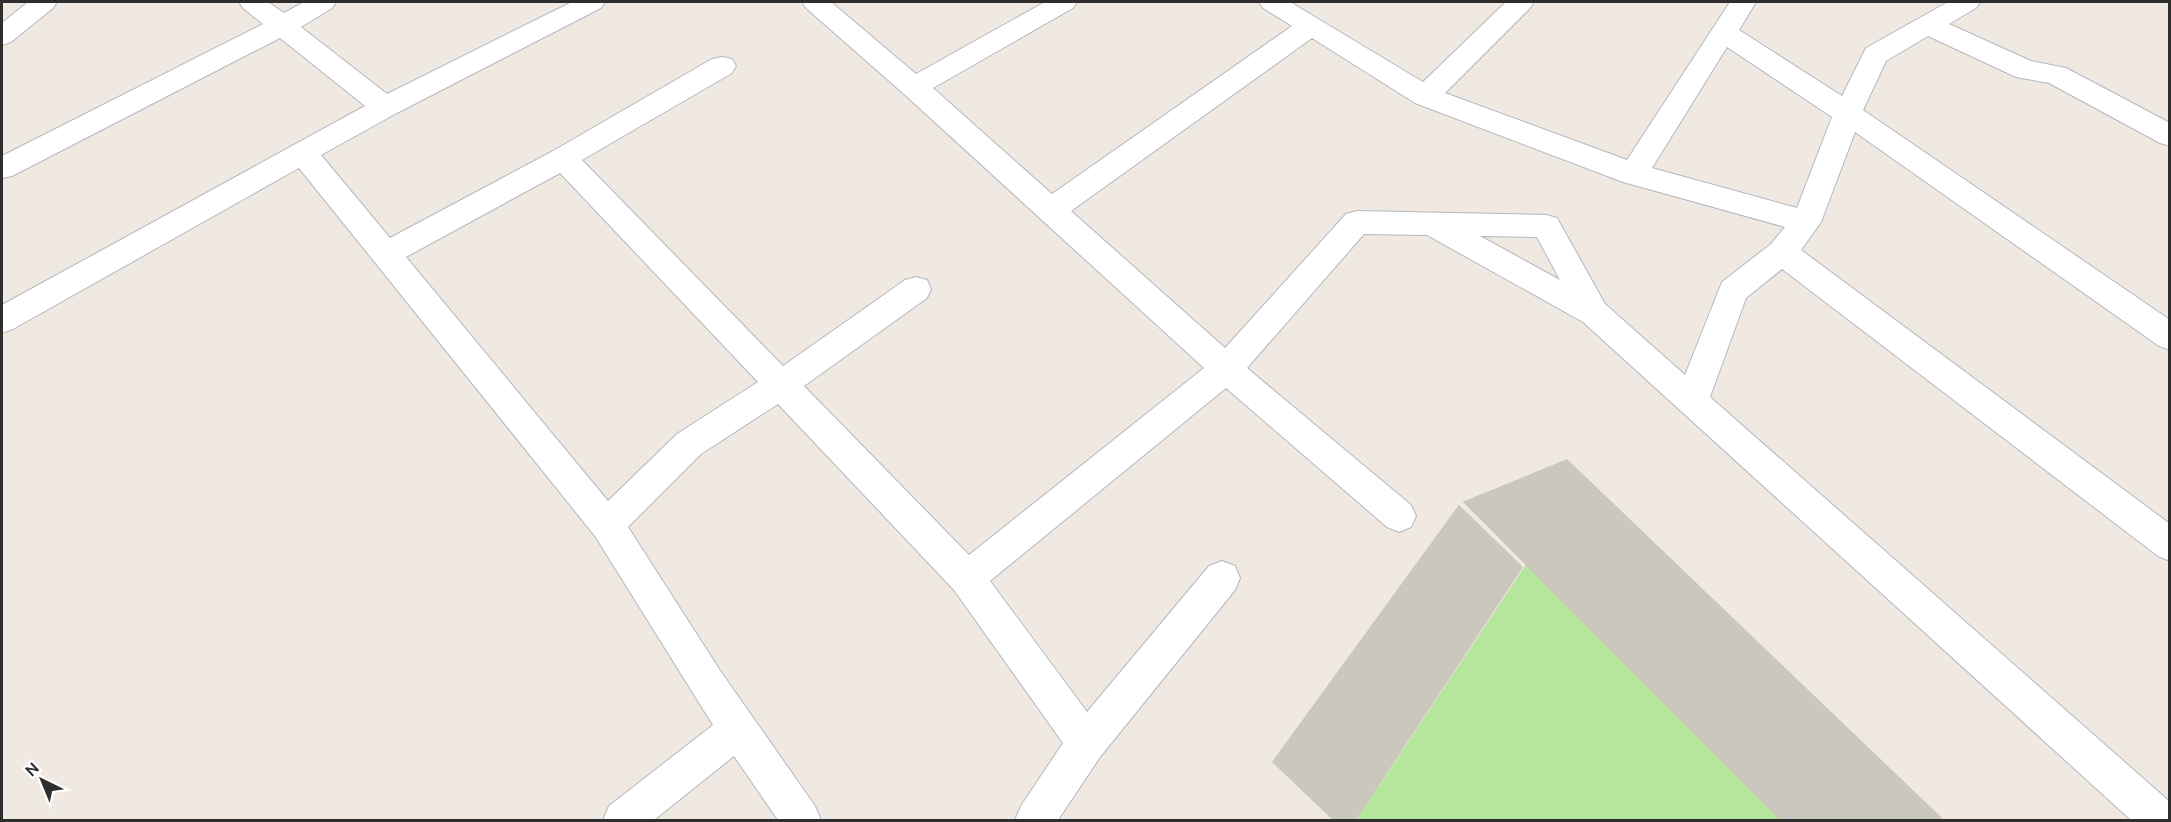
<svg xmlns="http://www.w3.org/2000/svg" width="2171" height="822" viewBox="0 0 2171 822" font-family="Ubuntu,sans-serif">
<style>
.green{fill:#b6e59e}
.building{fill:#cbc7bf;stroke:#cbc5ba;stroke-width:1.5}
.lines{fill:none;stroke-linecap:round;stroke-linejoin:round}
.minor-casing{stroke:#b4b7c1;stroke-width:2}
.minor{fill:#fff;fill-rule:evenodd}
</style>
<rect width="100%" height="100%" fill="#efe9e1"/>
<path class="green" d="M1527,563L1782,820H1356Z"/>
<path class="building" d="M1567,460L1943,820H1781L1464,502Z
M1459,506L1522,567L1355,820H1334L1273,762Z"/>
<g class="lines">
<g class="minor-casing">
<path id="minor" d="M28,2H57L53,8L11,42L2,45V23Z
M239,2H268L284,13L304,2H336L332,8L301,27L387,94L572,2H605L601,8L395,114L321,155L390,238L553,151L712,59L722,57L732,59L736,66L732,73L582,160L783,366L905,280L916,277L927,280L931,289L927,298L804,386L969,555L1204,368L904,94L806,8L802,2H831L916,74L1045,2H1077L1073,8L933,88L1052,194L1292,26L1263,8L1259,2H1290L1423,82L1506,2H1534L1530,8L1445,93L1627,160L1730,2H1756L1739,30L1842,96L1866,48L1948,2H1980L1976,8L1949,24L2031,61L2066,68L2170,123V146L2160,143L2049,83L2016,77L1928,36L1886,61L1863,110L2170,320V350L2159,346L1855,132L1821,222L1801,250L2170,524V561L2158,556L1782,269L1746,298L1710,397L2170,802V820H2131L1583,322L1427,235L1364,234L1247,368L1411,505L1416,516L1411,527L1399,532L1387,527L1226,388L990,581L1087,712L1209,566L1222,561L1235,566L1240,578L1235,590L1100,757L1058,820H1015L1021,806L1063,743L954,590L778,404L701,454L628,527L719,669L815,806L821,820H778L734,756L654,820H603L609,806L713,725L595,536L299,168L13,329L2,333V305L365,106L280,38L12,176L2,178V156L263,24L243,8ZM1312,38L1415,103L1623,182L1785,227L1771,244L1722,282L1685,375L1605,304L1557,218L1546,215L1357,211L1346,214L1225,348L1071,211ZM1727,47L1832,117L1797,208L1652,168ZM560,173L758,382L677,434L608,501L406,257ZM1480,236L1537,237L1560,280Z"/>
</g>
<use href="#minor" class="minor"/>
</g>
<rect width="2171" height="822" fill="none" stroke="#2e2e2e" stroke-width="6"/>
<g transform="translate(42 780) rotate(317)" stroke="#ffffff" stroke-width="4.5" paint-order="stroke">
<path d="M0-4.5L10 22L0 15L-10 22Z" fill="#2e2e2e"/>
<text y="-9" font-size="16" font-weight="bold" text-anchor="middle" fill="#2e2e2e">N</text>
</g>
</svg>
